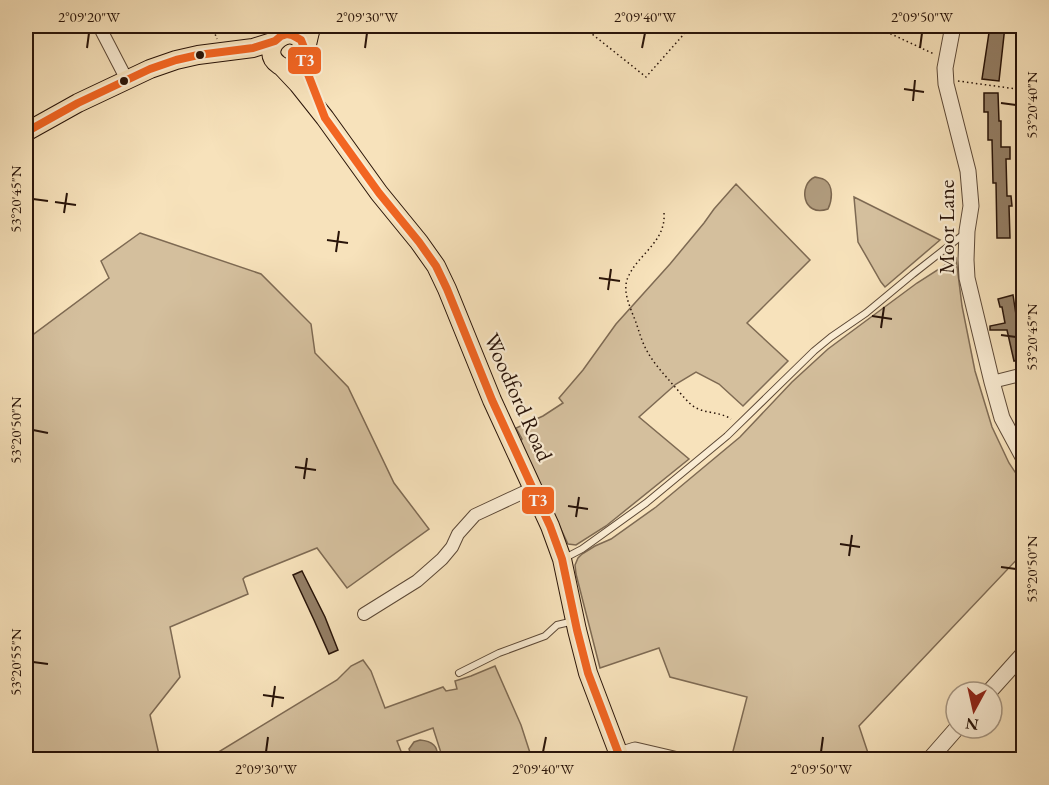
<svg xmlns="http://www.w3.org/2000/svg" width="1049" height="785" viewBox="0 0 1049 785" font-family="'EB Garamond',serif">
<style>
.green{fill:#d4bf9d;stroke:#7e6a53;stroke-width:1.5}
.water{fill:#b19c7e;stroke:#7b664f;stroke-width:1.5}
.building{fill:#947f66;stroke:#291409;stroke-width:1.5}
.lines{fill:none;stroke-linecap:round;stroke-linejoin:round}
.service-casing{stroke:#5c4836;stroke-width:8}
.minor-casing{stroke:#5c4836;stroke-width:14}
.tertiary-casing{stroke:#5c4836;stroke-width:17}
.primary-casing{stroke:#291409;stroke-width:20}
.path{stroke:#291409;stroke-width:1.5;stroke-dasharray:1.5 3;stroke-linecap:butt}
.service{stroke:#faecd3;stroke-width:6}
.minor{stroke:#faecd3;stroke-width:12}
.tertiary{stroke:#faecd3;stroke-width:15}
.primary{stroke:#f7e2bb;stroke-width:18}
.bus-1-casing{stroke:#faecd3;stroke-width:12}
.bus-1{stroke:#f26522;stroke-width:8}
.ticks{fill:none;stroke:#291409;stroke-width:2}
.bus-dot{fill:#291409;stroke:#faecd3;stroke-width:2}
.labels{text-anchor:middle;stroke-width:4.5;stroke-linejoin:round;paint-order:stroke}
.street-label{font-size:22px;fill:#291409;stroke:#faecd3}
.line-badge{stroke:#faecd3;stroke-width:2}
.badge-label{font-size:16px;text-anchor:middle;font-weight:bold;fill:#fff}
.neatline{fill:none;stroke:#291409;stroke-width:2}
.ticks-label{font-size:15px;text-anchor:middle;fill:#291409}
</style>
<rect width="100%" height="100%" fill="#f7e2bb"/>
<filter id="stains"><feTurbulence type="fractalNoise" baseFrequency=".00333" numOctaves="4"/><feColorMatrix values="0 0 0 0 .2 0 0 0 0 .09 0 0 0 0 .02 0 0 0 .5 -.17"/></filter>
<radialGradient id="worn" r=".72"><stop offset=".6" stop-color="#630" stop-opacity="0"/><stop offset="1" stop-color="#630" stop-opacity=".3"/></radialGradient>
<path class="green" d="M736,184L810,260L747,323L788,361L743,406L719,384L696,372L676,384L639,417L689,459L606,526L576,545L568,544L520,442L522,439L516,428L543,416L563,403L559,398L583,370L616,324L670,264L704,223L714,209Z
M854,197L940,240L885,287L881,282L858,242Z
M140,233L261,274L311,324L315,353L348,387L394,483L429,529L347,588L317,548L245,577L243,579L248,594L170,627L180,677L150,715L160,759H26V337L27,339L109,278L101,261Z
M956,258L962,306L975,371L992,427L1009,463L1023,484V553L859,726L870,759H731L747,697L670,677L659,648L600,668L576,574L575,565L578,558L582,554L595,546L611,539L656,507L740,437L792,382L828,349L917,283Z
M363,660L371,671L385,708L443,687L446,691L457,689L455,681L471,676L495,666L521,725L532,759H443L433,728L397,741L404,759H207L337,680L351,666Z"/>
<path class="water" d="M815,177C818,178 822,178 825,180C834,186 832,201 828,209C802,218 798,184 815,177Z
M420,740C432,741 439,746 437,759H412L409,749L414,742Z"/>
<path class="building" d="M990,26H1005L999,81L982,79Z
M984,93H998L999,121H1001V147H1010V159H1006L1007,196H1011L1012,206H1009L1010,238H997L996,183H993L992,140H988V112H984Z
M1013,295L1017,321L1022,320L1023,325V333L1021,334L1023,345V359L1014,361L1007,330H990V326L1005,323L1002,307H1000L998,299Z
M302,571L325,617L338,650L329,654L314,620L293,575Z"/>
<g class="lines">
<g class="service-casing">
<path id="service" d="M563,559L582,549L646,503L727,436L814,351L831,337L866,313L913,274L964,234
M459,673L499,653L545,636L557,625L574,621"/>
</g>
<g class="minor-casing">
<path id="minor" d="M99,26L127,80
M992,382L1024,374
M364,614L417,581L442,559L452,547L458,534L475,515L533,488"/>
</g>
<g class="tertiary-casing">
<path id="tertiary" d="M953,26L945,68L946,84L968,171L971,206L967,231L966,260L967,278L992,382L1002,418L1024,459
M989,692L1024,653
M619,755L635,750L678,760
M929,760L957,728"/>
</g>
<g class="primary-casing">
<path id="primary" d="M305,50C297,15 254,48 279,65C287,71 299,67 303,58C307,50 308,35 312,26
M282,67L298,84L325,118L379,193L419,242L436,266L447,289L492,400L550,526L562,559L577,630L588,673L621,760
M26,132L78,103L150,69L176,60L198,55L253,48L275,41"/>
</g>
<path class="path" d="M212,26L217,39
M582,26L646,77L691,26
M874,26L934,54
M958,81L1024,90
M664,213C666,241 640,253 629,275C622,288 628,302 633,315C638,326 640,338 646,349C653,363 664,374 674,386C680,392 685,400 693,406C704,414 719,411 731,419"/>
<use href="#service" class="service"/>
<use href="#minor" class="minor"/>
<use href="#tertiary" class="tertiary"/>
<use href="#primary" class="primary"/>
<g class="bus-1-casing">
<path id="bus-1" d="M26,132L78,103L150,69L176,60L198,55L253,48L275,41L281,36L287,34L292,35L301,40L305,50L304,57L306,69L325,118L379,193L419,242L436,266L447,289L492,400L550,526L562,559L577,630L588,673L621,760"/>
</g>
<use href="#bus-1" class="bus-1"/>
</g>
<path class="ticks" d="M87,48L89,33M365,48L367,33M642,48L645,33M920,48L922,33M904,89L924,92M913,101L915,80M1001,103L1016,105M33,199L48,201M55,202L76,205M64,213L67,193M327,240L348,243M336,252L339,231M599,278L620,281M608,290L611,269M872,316L892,319M881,328L884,307M1001,335L1016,337M33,430L48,433M295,467L316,470M304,479L307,458M568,506L588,509M576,517L579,497M840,544L860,547M849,556L852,535M1001,567L1016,569M33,662L48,664M263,695L284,698M272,707L275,686M266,752L268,737M543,752L546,737M821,752L823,737"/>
<g class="bus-dot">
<circle cx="200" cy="55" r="5"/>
<circle cx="124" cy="81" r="5"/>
</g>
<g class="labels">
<g class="street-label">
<text transform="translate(946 227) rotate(-90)" y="8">Moor Lane</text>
<text transform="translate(519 397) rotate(66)" y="8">Woodford Road</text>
</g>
</g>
<g class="line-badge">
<rect x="287" y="46" width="35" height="29" rx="6" fill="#f26522"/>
<rect x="521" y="486" width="34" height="29" rx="6" fill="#f26522"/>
</g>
<g class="badge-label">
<text x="305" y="66">T3</text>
<text x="538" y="506">T3</text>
</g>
<rect width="1049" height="785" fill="none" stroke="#f7e2bb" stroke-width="66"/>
<g transform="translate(974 710) rotate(188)"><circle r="28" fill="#faecd3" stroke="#a69682" stroke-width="1.5"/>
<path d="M0-4.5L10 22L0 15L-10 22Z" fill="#8f2418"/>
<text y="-9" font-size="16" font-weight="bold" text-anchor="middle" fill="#291409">N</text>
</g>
<rect x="33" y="33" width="983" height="719" class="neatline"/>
<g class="ticks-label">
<text x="89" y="22">2°09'20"W</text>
<text x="367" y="22">2°09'30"W</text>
<text x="645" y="22">2°09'40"W</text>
<text x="922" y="22">2°09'50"W</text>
<text transform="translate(1032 105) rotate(-90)" y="5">53°20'40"N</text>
<text transform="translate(16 199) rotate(-90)" y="5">53°20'45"N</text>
<text transform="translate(1032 337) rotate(-90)" y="5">53°20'45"N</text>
<text transform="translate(16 430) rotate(-90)" y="5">53°20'50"N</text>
<text transform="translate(1032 569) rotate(-90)" y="5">53°20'50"N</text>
<text transform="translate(16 662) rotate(-90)" y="5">53°20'55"N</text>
<text x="266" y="774">2°09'30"W</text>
<text x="543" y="774">2°09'40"W</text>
<text x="821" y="774">2°09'50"W</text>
</g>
<rect width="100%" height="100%" filter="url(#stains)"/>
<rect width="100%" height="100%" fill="url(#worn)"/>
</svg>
